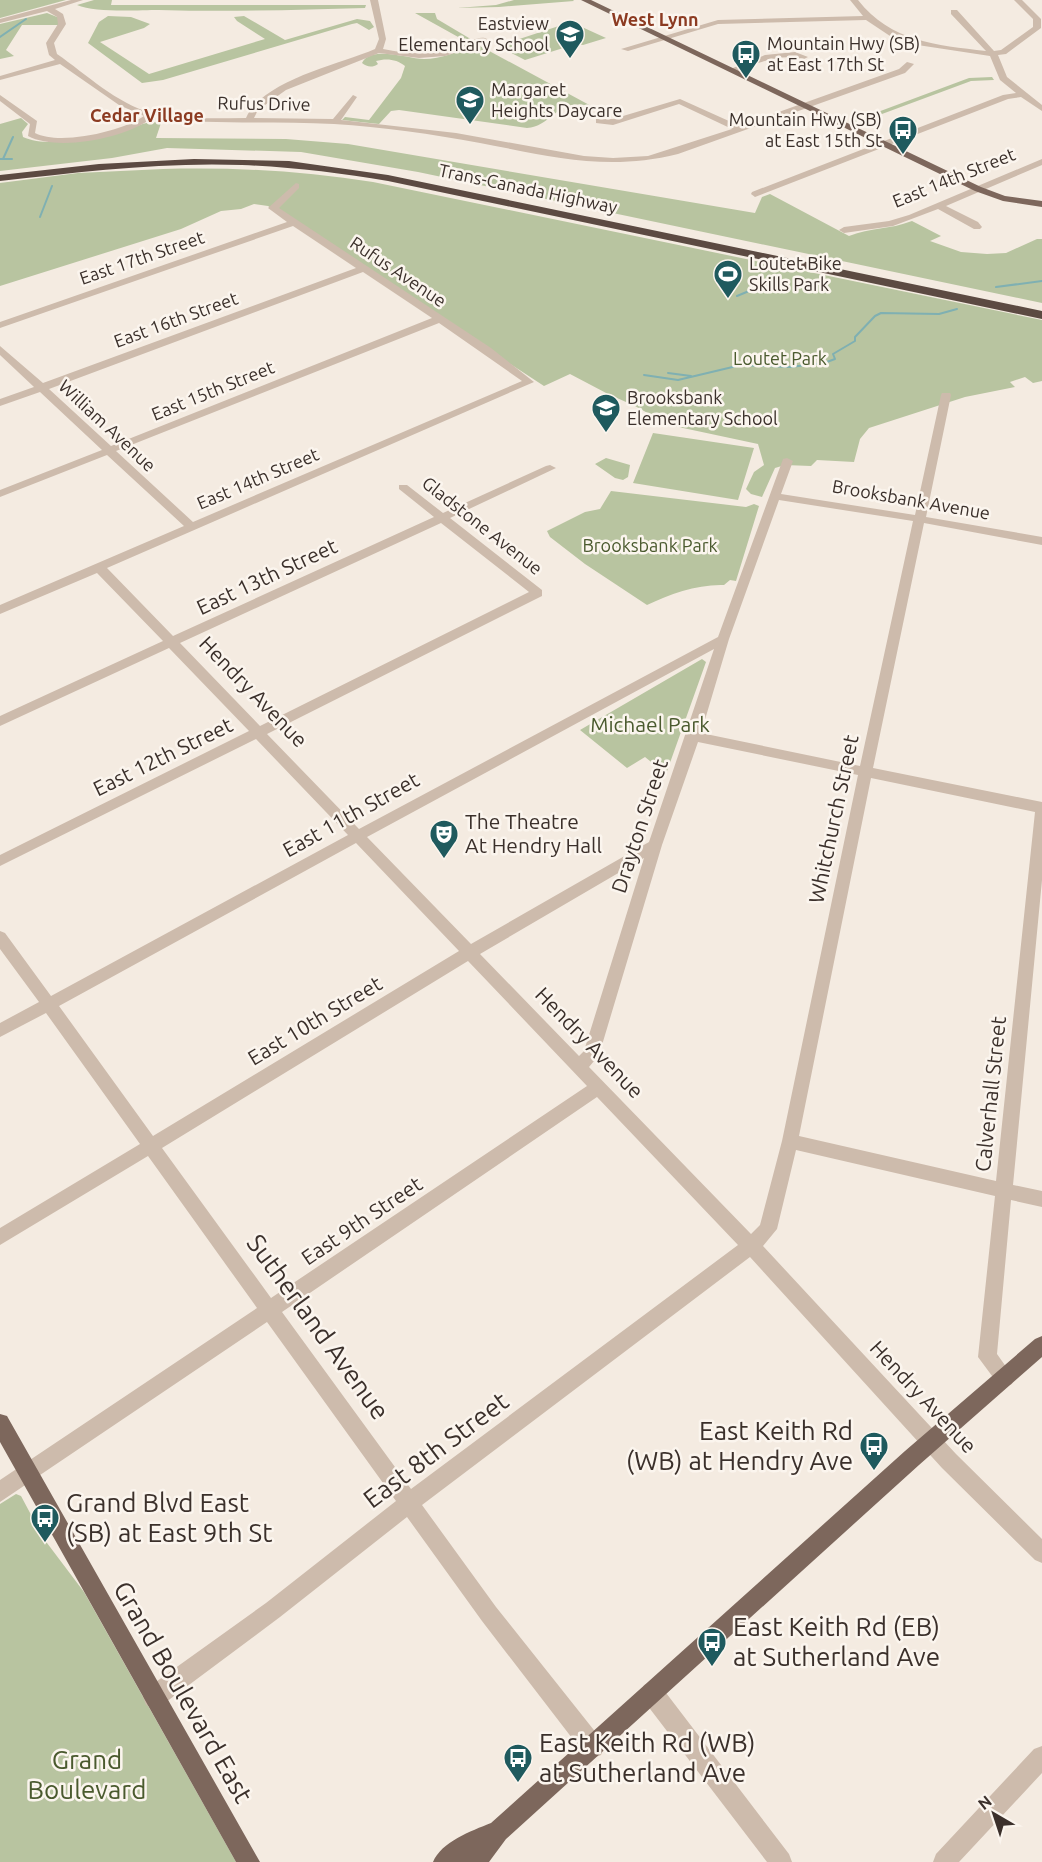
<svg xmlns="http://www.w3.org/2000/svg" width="1042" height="1862" viewBox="0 0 1042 1862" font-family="Ubuntu,sans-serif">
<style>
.green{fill:#b8c4a0}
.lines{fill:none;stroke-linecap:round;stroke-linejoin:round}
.stream{stroke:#7fb0b2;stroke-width:2}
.minor{fill:#cdbbac;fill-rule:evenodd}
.major{fill:#7d675c;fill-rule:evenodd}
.highway{fill:#5c4a42;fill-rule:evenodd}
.labels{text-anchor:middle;stroke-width:5;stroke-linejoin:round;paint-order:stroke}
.far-neighbourhood-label{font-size:18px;font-weight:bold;fill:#8c3b22;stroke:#fbf5ee}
.far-poi-label{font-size:18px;fill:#3b302b;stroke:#fbf5ee;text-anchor:start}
.far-street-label{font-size:18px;fill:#3b302b;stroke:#fbf5ee}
.far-park-label{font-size:18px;fill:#4a5a2e;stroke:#fbf5ee}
.street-label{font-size:21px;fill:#3b302b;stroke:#fbf5ee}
.park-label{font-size:21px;fill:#4a5a2e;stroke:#fbf5ee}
.poi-label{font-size:21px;fill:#3b302b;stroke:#fbf5ee;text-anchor:start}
.near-street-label{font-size:26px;fill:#3b302b;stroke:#fbf5ee}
.near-poi-label{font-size:26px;fill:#3b302b;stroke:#fbf5ee;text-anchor:start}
.near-park-label{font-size:26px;fill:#4a5a2e;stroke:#fbf5ee}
</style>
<rect width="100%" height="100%" fill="#f4ebe1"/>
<path class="green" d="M0,0H66L0,18Z
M94,0H112L111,5H366L365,8C296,10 228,12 159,10C137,10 95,13 77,5Z
M514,0H573L574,1L499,7L457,8L496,5Z
M47,13L62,19L58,25H22L6,50L14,56L0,59V24Z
M415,13H435L437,19L474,41L469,43Z
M108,16L131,17L150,24L144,28L100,42L149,74L265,39L237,21L234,17L244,16L285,40L357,19L370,21L374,27L369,30L357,23L352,24L163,80L142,83L88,43L99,22Z
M571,22L606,38L583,45L576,44L525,60L498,46Z
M474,46H480L593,107C556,96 554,126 527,128L399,110L391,111L379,124L342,120L345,117L369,120L401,78L405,66C397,59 386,58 376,61L378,64C372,68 367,67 362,63C371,45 408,59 424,59C441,59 459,51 474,46Z
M992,77L994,80L971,81L855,124L851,122L969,78Z
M21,118L28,124L22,132L23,137C49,149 99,137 125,130C139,126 147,120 161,123L156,138L286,139L348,144L755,213L762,197L770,194L849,236C871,227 889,230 912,221L941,236L930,241L961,252L987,254L1006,253L1037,239H1042V303L418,172L301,152L167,148L112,158L0,171V124Z
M163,169C234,167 303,171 373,182L1042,320V381L1033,383L1025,377L1010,382L1015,387L965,397L869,428L860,439L854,462L817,460L811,466L785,465L775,468L762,497L751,494L746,489L754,472L764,465L758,444L669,425L635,406L608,394L570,374L544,386L268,206L254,204L241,209L221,211L181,229L0,286V183L78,173Z
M653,433L754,448L738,500L633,483Z
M606,458L630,465L628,477L623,480L615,478L595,464Z
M611,491L746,507L754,504L759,506L736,581L730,580L724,585C698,584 670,594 647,605L585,564L550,537L547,531L585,512L600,509Z
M702,659L706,662L666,774L645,757L627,768L580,730Z
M16,1494L21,1496L44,1539L84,1592L236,1862H0V1504Z"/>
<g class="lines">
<path class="stream" d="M0,37L26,19
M0,159H12
M3,159L13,137
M40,217L52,186
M996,287L1042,281
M760,290L769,286
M737,296L749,291H757
M668,373L691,376
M644,375L678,380L741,365L790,367L824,363L835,359L833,354L855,341V337L875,316L881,313L939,314L957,309"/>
<path class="minor" d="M71,0H83L55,9L63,14L66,24L54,43L57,54C86,74 117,104 152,113C182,120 215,118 246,118C263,80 338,65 375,49L379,39L370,0H378L386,39L383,49C407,54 434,56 457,48C466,45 479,34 487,39L474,47L445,56L419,58L379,53L286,90L258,110L254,118L333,119L353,95L357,97L341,120L456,133L584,156L613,158L648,156L732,129L679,104L613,125L596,123V119H613L680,99L740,126L899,69L907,62L914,64L905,73L678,154C606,172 550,156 480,143C432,134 382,127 334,124C273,121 213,125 152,118C126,138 58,152 28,136L30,124L0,101V95L37,121L35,133C60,146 123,131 144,116L119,105L60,64L0,80V76L55,60L49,55L46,43L58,24L57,17L47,11L0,23V19Z
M850,0H858C891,42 936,45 986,51L951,14V10H957L994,51L1001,50L1033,27V19L1014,0H1022L1041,19V28L1006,54L998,55L1007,77L1042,105V111L1021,97L1008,99L755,197L751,194L752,192L1003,95L1016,93L1000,80L990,56L911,44L890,36L866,20L718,24L628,51L621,49L718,20L863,16Z
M795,52L808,57L804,59C779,53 758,63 735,72L728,70L765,55Z
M1042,159V165L946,206L978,222L982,227L980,229H974L938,209L893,226L844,233L839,230L844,227L889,221L909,215Z
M296,183L299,184V188L279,208L491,348L534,382L107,568L173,636L434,517L399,489V485H407L443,513L546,466L550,465L556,468L450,518L542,590V596L267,734L359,829L718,637L783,459L787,458L793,461L781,494L915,515L941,395L942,393H950L951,395L926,517L1042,537V545L924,523L873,768L1042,802V880L1013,1185L1042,1191V1207L1011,1200L997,1354L1014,1378L1012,1384L1005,1387L998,1384L978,1357L995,1196L796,1150L777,1229L763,1246L956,1454L1042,1539V1563L1035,1560L942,1468L750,1257L422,1505L496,1607L601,1739L604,1747L601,1755L593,1758L585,1755L482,1621L407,1517L280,1617L162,1705L154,1708L146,1705L143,1697L146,1689L266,1603L396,1501L267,1322L0,1502V1480L257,1308L148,1156L0,1245V1228L140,1144L46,1013L0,1037V1023L39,1002L0,949V931L5,933L51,996L348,835L256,739L0,866V855L249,731L169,648L0,726V716L163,641L97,573L0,614V605L184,526L107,455L0,497V490L102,450L40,392L0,406V399L34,387L0,355V346L43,383L356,268L293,226L0,328V322L287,222L268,208ZM363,272L432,318L111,446L49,389ZM439,323L522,381L193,522L116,451ZM779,500L913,521L860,766L701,733L729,639ZM441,523L529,592L260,726L180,643ZM714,649L649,842L471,944L367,837ZM698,742L858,775L782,1141L760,1225L751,1234L589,1067L599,1055L662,845ZM871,778L1035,812L996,1181L799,1136ZM356,843L459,951L153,1136L59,1006ZM644,858L584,1051L579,1056L480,954ZM468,961L587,1086L271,1298L162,1148ZM597,1097L738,1245L411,1489L282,1312Z
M652,1682L660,1685L789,1854L792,1862H767L644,1701L641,1693L644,1685Z
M1042,1746V1773L959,1862H933L936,1854L1034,1749Z"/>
<path class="major" d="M581,0H591L981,187L1005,196L1042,201V207L1003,201L975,191Z
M1042,1336V1357L919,1465L506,1839L489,1862H433C441,1842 471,1831 491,1823L905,1451L1035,1339Z
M0,1414L7,1416L260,1862H236L0,1442Z"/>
<path class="highway" d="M194,159L289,161L388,175L1042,311V319L388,181C340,173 291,167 242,165C161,162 80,172 0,181V175L99,164Z"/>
</g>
<defs>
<g id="school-pin" transform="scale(1.5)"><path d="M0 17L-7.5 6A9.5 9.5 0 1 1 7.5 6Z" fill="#1f5a5e" stroke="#fbf5ee"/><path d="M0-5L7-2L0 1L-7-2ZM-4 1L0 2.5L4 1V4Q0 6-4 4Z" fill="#fff"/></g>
<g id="bus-pin" transform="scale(1.5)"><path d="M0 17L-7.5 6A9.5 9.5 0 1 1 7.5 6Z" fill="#1f5a5e" stroke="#fbf5ee"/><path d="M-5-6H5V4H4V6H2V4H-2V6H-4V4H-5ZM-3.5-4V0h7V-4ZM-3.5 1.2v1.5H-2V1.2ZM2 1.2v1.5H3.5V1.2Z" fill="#fff"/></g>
<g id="stadium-pin" transform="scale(1.5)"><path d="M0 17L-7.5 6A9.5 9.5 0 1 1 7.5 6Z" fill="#1f5a5e" stroke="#fbf5ee"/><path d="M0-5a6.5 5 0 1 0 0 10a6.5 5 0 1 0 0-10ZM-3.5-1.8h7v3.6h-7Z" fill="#fff"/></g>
<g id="theatre-pin" transform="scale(1.5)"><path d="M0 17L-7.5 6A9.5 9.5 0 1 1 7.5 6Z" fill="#1f5a5e" stroke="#fbf5ee"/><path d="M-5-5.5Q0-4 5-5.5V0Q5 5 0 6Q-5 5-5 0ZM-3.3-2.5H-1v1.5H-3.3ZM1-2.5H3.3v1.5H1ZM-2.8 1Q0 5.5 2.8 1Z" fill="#fff"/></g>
</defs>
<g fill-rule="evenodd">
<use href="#school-pin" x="570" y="34"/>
<use href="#bus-pin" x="746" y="54"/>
<use href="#school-pin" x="470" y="100"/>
<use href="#bus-pin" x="903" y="130"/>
<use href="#stadium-pin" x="728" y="274"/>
<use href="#school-pin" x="606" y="408"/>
<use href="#theatre-pin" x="444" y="834"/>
<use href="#bus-pin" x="874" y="1446"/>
<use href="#bus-pin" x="45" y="1518"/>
<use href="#bus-pin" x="712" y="1642"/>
<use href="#bus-pin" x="518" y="1758"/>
</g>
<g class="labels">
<g class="far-neighbourhood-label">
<text x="655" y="26">West Lynn</text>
<text x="147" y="122">Cedar Village</text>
</g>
<g class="far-poi-label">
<text x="549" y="30" text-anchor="end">Eastview<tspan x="549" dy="21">Elementary School</tspan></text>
<text x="767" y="50">Mountain Hwy (SB)<tspan x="767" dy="21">at East 17th St</tspan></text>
<text x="491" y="96">Margaret<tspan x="491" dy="21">Heights Daycare</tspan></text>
<text x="882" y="126" text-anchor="end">Mountain Hwy (SB)<tspan x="882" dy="21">at East 15th St</tspan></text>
<text x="749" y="270">Loutet Bike<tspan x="749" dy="21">Skills Park</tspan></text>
<text x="627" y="404">Brooksbank<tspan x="627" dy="21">Elementary School</tspan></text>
</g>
<g class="far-street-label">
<text transform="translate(264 104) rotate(1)" y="6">Rufus Drive</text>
<text transform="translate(954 178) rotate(-22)" y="6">East 14th Street</text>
<text transform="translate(528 189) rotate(12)" y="6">Trans-Canada Highway</text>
<text transform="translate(142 258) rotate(-19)" y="6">East 17th Street</text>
<text transform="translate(398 272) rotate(34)" y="6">Rufus Avenue</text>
<text transform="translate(176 320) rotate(-20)" y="6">East 16th Street</text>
<text transform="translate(213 391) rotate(-22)" y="6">East 15th Street</text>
<text transform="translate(107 426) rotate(43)" y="6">William Avenue</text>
<text transform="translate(258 479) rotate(-23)" y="6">East 14th Street</text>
<text transform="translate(911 500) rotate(10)" y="6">Brooksbank Avenue</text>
<text transform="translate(482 526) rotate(38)" y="6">Gladstone Avenue</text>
</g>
<g class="far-park-label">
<text x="780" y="365">Loutet Park</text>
<text x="650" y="552">Brooksbank Park</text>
</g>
<g class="street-label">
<text transform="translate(267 577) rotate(-25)" y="7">East 13th Street</text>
<text transform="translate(253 692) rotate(46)" y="7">Hendry Avenue</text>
<text transform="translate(163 757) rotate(-26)" y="7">East 12th Street</text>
<text transform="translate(351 815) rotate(-29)" y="7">East 11th Street</text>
<text transform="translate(834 819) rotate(-78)" y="7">Whitchurch Street</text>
<text transform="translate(640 826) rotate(-72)" y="7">Drayton Street</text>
<text transform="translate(315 1021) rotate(-31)" y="7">East 10th Street</text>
<text transform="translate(589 1043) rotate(46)" y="7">Hendry Avenue</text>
<text transform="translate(991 1094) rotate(-84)" y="7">Calverhall Street</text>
<text transform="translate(362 1221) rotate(-34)" y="7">East 9th Street</text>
<text transform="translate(923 1397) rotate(47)" y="7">Hendry Avenue</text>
</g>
<g class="park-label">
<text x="650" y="732">Michael Park</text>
</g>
<g class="poi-label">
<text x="465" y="829">The Theatre<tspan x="465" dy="24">At Hendry Hall</tspan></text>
</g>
<g class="near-street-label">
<text transform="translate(318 1327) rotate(54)" y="9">Sutherland Avenue</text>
<text transform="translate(436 1450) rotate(-37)" y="9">East 8th Street</text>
<text transform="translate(183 1692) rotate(60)" y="9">Grand Boulevard East</text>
</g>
<g class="near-poi-label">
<text x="853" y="1440" text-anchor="end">East Keith Rd<tspan x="853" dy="30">(WB) at Hendry Ave</tspan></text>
<text x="66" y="1512">Grand Blvd East<tspan x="66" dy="30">(SB) at East 9th St</tspan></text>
<text x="733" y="1636">East Keith Rd (EB)<tspan x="733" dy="30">at Sutherland Ave</tspan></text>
<text x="539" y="1752">East Keith Rd (WB)<tspan x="539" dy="30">at Sutherland Ave</tspan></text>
</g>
<g class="near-park-label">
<text x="87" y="1769">Grand<tspan x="87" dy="30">Boulevard</tspan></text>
</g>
</g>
<g transform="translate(994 1814) rotate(321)" stroke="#fbf5ee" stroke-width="4.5" paint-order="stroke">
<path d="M0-4.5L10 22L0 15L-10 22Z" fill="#3b302b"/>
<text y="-9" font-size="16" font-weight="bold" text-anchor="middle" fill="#3b302b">N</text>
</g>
</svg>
